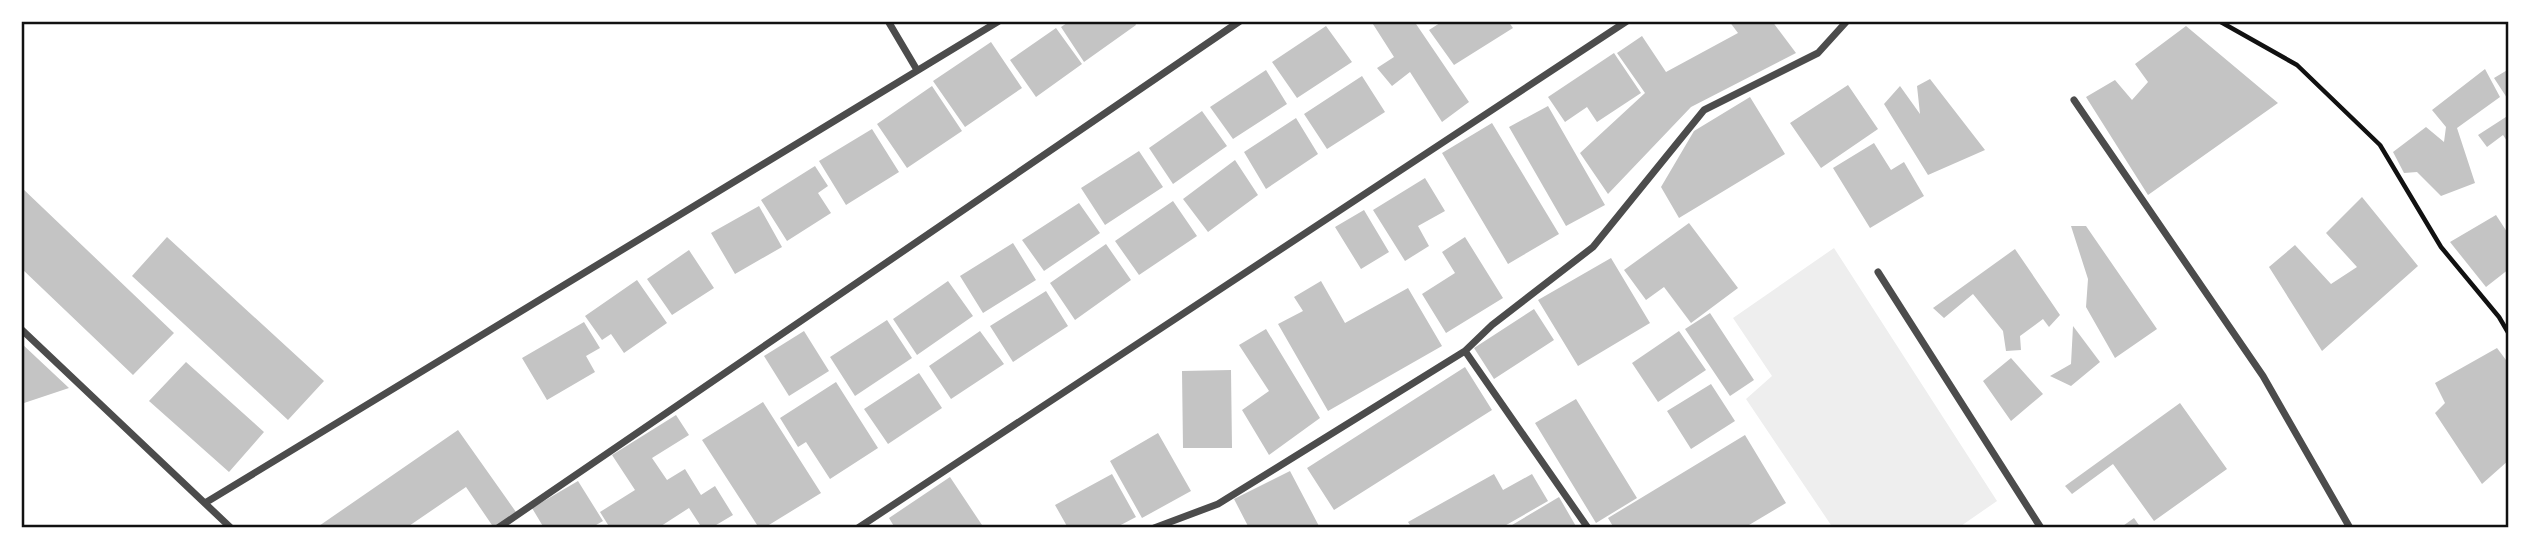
<svg xmlns="http://www.w3.org/2000/svg" width="2530" height="549" viewBox="0 0 2530 549" font-family="Montserrat,sans-serif">
<style>
.green{fill:#eee}
.building{fill:#c4c4c4}
.lines{fill:none;stroke-linecap:round;stroke-linejoin:round}
.path{stroke:#111;stroke-width:4.5}
.minor{stroke:#4c4c4c;stroke-width:7}
.neatline{fill:none;stroke:#111;stroke-width:2.5}
</style>
<rect width="100%" height="100%" fill="#fff"/>
<path class="green" d="M1834,248L1997,501L1958,528H1833L1746,399L1772,376L1733,318Z"/>
<path class="building" d="M1070,21H1134L1136,25L1084,62L1061,27Z
M1371,21H1414L1469,102L1442,122L1410,72L1392,86L1377,68L1394,57Z
M1443,21H1508L1513,28L1454,65L1429,30Z
M1729,21H1772L1796,53L1691,107L1608,194L1580,153L1645,93L1617,53L1642,36L1666,72L1738,33Z
M1326,26L1352,62L1297,98L1272,62Z
M2186,26L2278,103L2148,195L2086,97L2115,80L2132,100L2148,82L2135,64Z
M1056,28L1082,64L1036,97L1010,60Z
M991,42L1022,88L965,127L933,81Z
M1614,53L1641,93L1597,122L1587,107L1565,122L1548,97Z
M2485,69L2500,97L2457,128L2475,183L2441,196L2417,172L2404,173L2393,152L2426,127L2444,142L2446,127L2432,110Z
M2509,69V101L2494,78Z
M1266,70L1287,104L1233,139L1210,107Z
M1362,76L1385,112L1327,149L1304,114Z
M1930,79L1985,150L1928,175L1884,104L1900,86L1920,114L1917,86Z
M1848,85L1878,129L1821,168L1790,123Z
M932,86L962,131L907,168L877,124Z
M1750,97L1785,154L1679,218L1661,187L1694,131Z
M1548,106L1605,205L1566,226L1509,127Z
M1202,111L1227,146L1173,184L1149,148Z
M2509,115V144L2503,135L2487,147L2478,135Z
M1296,118L1318,154L1266,189L1244,152Z
M1492,123L1559,234L1508,264L1442,153Z
M872,129L899,172L846,205L819,161Z
M1874,143L1891,170L1904,162L1924,196L1870,228L1833,168Z
M1139,151L1163,187L1105,225L1081,188Z
M1235,160L1258,195L1208,232L1183,199Z
M815,166L828,186L818,193L831,213L787,241L761,200Z
M1425,178L1445,211L1418,226L1429,246L1405,261L1373,210Z
M21,187L174,333L133,375L21,268Z
M2362,197L2418,266L2322,351L2269,267L2295,245L2331,284L2357,267L2326,233Z
M1173,201L1197,236L1139,275L1115,241Z
M1079,203L1100,233L1044,271L1022,240Z
M759,206L782,247L735,274L711,233Z
M1364,210L1389,252L1361,269L1335,227Z
M2496,215L2509,235V269L2486,287L2450,242Z
M1689,223L1738,288L1691,323L1664,287L1646,300L1624,270Z
M2071,226H2086L2157,329L2115,358L2086,307L2088,279Z
M167,237L324,381L288,420L132,276Z
M1465,237L1503,298L1446,333L1422,294L1455,273L1442,252Z
M1013,243L1036,280L983,313L960,276Z
M1106,244L1131,280L1075,320L1050,283Z
M2015,249L2060,315L2049,327L2043,319L2020,336L2021,350L2006,351L2003,331L1973,294L1944,318L1933,308Z
M689,250L714,288L672,315L647,279Z
M1611,258L1650,323L1578,366L1538,300Z
M637,280L667,323L624,353L611,334L602,340L585,316Z
M948,281L973,316L917,355L893,319Z
M1321,281L1345,323L1408,288L1442,346L1328,411L1278,324L1303,311L1294,297Z
M1046,291L1068,326L1013,362L990,326Z
M1534,309L1554,340L1494,379L1474,348Z
M1710,313L1754,380L1730,396L1685,329Z
M887,320L912,358L855,396L830,357Z
M584,322L600,348L586,356L595,372L547,400L522,358Z
M2073,326L2100,362L2071,386L2050,376L2071,364Z
M1266,329L1320,418L1269,455L1242,410L1269,391L1239,345Z
M804,331L829,371L789,396L764,356Z
M980,331L1004,364L951,399L929,366Z
M1679,331L1706,370L1658,402L1632,363Z
M21,343L69,388L21,404Z
M2497,348L2509,364V460L2482,484L2435,413L2445,403L2435,383Z
M2011,358L2043,394L2011,421L1983,381Z
M186,362L264,432L229,472L149,401Z
M1465,367L1492,410L1334,510L1307,468Z
M1231,370L1232,448H1183L1182,371Z
M919,373L942,408L888,444L864,409Z
M836,382L878,448L830,479L806,442L798,447L780,418Z
M1711,384L1735,421L1691,449L1667,411Z
M1576,399L1637,498L1596,523L1535,423Z
M763,402L821,493L764,528H759L702,440Z
M2180,403L2227,469L2154,521L2113,464L2072,494L2065,486Z
M676,415L689,435L652,458L667,480L685,469L701,495L715,486L733,515L711,528H702L689,508L658,528H610L600,512L635,490L612,455Z
M458,430L516,512L494,528L466,487L406,528H316Z
M1158,433L1191,491L1142,518L1110,461Z
M1745,435L1786,503L1744,528H1614L1608,518Z
M1290,471L1320,528H1249L1234,499Z
M1112,474L1136,517L1115,528H1068L1055,505Z
M1494,474L1503,490L1532,474L1548,501L1501,528H1412L1408,522Z
M950,477L984,528H895L889,518Z
M578,481L603,521L591,528H544L532,508Z
M1559,497L1577,528H1507Z
M2134,518L2141,528H2120Z"/>
<g class="lines">
<path class="path" d="M2219,21L2297,65L2380,145L2441,247L2499,317L2509,334"/>
<path class="minor" d="M888,21L917,70
M2074,100L2263,376L2350,528
M1878,272L2041,528
M21,329L231,528
M1465,351L1588,528
M205,503L999,21
M498,528L1240,21
M858,528L1627,21
M1154,528L1218,504L1465,351L1492,325L1593,247L1704,110L1818,53L1847,21"/>
</g>
<rect width="2530" height="549" fill="none" stroke="#ffffff" stroke-width="46"/>
<rect x="23" y="23" width="2484" height="503" class="neatline"/>
</svg>
